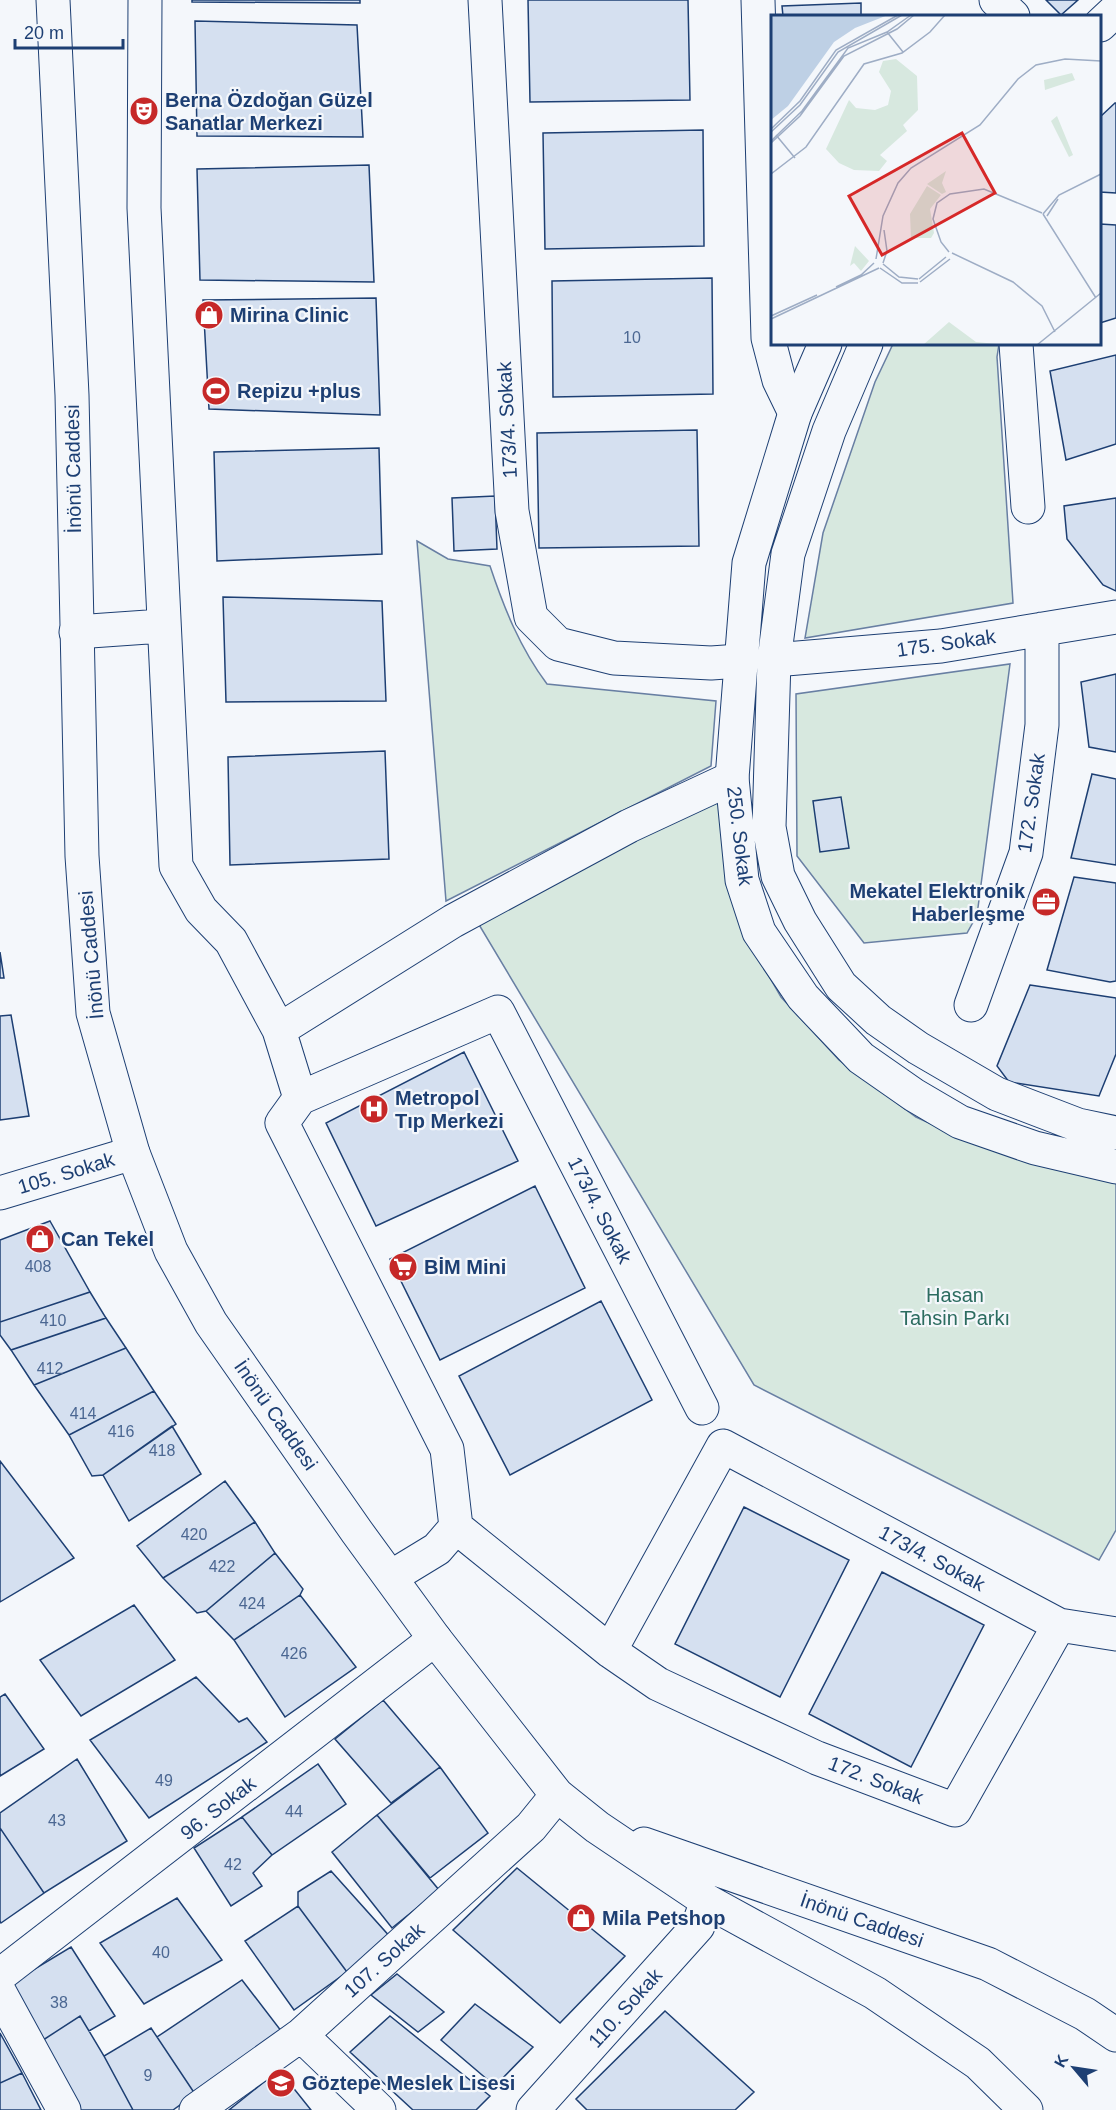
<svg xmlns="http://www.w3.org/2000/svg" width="1116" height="2110" viewBox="0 0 1116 2110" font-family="Helvetica,sans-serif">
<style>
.green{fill:#d7e8df;stroke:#687fa3;stroke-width:1.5}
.building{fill:#d5e0f0;stroke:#1d3f73;stroke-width:1.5}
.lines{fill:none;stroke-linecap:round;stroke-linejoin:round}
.minor-casing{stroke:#1d3f73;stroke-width:35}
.major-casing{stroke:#1d3f73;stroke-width:35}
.minor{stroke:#f4f7fb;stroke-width:33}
.major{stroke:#f4f7fb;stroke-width:33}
.labels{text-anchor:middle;stroke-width:4.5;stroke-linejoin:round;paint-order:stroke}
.number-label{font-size:16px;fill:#4b6792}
.poi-label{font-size:20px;font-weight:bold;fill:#1d3f73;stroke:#f4f7fb;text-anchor:start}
.street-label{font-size:20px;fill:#1d3f73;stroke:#f4f7fb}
.park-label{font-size:20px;fill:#2c6c60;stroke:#f4f7fb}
.inset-road{fill:none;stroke:#9eadc5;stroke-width:1.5}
.view{fill:#d62828;fill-opacity:0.15;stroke:#d62828;stroke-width:3}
.inset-edge{fill:none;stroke:#1d3f73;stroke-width:3}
</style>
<rect width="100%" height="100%" fill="#f4f7fb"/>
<path class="green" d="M893,344H999L997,357L1013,603L805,638L823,533L875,382Z
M417,541L448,559L490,566C504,608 520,648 547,684L716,701L711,766L446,901Z
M1010,664L977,915L967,933L864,943L797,856L796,694Z
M720,794L740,926L781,997L839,1060L916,1117L980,1146L1116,1177V1530L1099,1560L754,1385L478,923Z"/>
<path class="building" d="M192,0H360V3L192,2Z
M528,0H688L690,100L530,102Z
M1046,0H1078L1061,15Z
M861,3V16H783L782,6Z
M195,21L357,25L363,137L197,136Z
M1115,103H1116V193L1100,192V117Z
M703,130L704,246L545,249L543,133Z
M369,165L374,282L200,280L197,169Z
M1100,224L1116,225V318L1100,323Z
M712,278L713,394L553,397L552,281Z
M376,298L380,415L209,409L203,300Z
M1116,355V444L1066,460L1050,371Z
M697,430L699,546L539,548L537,433Z
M379,448L382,554L217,561L214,452Z
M495,496L497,549L454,551L452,498Z
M1116,498V591L1103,585L1067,539L1064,506Z
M223,597L382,601L386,701L226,702Z
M1116,674V752L1089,747L1081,682Z
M385,751L389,859L230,865L228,757Z
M1092,774L1116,779V865L1071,858Z
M841,797L849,848L820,852L813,801Z
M1074,877L1116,883V981L1110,982L1047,970Z
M0,952L4,978H0Z
M1030,985L1116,998V1054L1099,1096L1009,1082L997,1066Z
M11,1015L29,1116L0,1120V1016Z
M464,1052L518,1161L376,1226L326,1123Z
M535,1186L585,1288L440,1360L390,1259Z
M50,1221L90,1292L0,1322V1240Z
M90,1292L106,1318L11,1350L0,1335V1322Z
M601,1301L652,1400L510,1475L459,1376Z
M106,1318L126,1348L34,1385L11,1350Z
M126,1348L154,1391L69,1435L34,1385Z
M154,1391L176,1424L103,1475L92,1476L69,1435Z
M172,1426L201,1474L129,1521L103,1475Z
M0,1461L74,1558L0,1602Z
M225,1481L255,1522L163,1578L137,1546Z
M744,1507L849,1560L780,1697L675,1644Z
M255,1522L275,1553L206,1611L197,1613L163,1578Z
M275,1553L303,1589L300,1595L234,1640L206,1611Z
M882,1572L984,1625L911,1767L809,1714Z
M300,1595L356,1667L285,1717L234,1640Z
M134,1605L175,1660L81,1716L40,1660Z
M196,1677L239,1722L247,1718L267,1742L149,1818L90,1740Z
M5,1694L44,1749L0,1776V1697Z
M383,1700L440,1767L391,1803L335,1739Z
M77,1759L127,1841L44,1893L0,1828V1813Z
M318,1764L346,1804L272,1855L242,1817Z
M440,1767L488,1833L430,1878L377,1815Z
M377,1815L439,1890L392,1928L332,1852Z
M242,1817L272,1855L253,1873L262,1886L231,1906L194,1848Z
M0,1828L44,1893L1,1923L0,1921Z
M517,1868L625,1956L560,2023L453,1930Z
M331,1871L392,1939L347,1972L298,1906V1892Z
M177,1898L222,1960L144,2004L100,1943Z
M298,1906L347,1972L294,2010L245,1941Z
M71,1947L115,2016L89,2031L80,2016L37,2044L3,1988Z
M397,1974L444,2012L418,2032L371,1995Z
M242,1980L282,2032L195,2094L157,2037Z
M475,2004L533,2047L495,2086L441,2040Z
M665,2011L754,2092L735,2110H587L576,2099Z
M80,2016L104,2056L133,2110H73L37,2044Z
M390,2016L426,2045L490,2096L476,2110H413L350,2052Z
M151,2028L195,2094L173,2110H133L104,2056Z
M0,2033L22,2073L0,2083Z
M279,2070L311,2110H229Z
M22,2073L41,2110H0V2083Z"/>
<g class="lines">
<g class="minor-casing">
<path id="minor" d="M145,0L144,208L176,866L201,910L231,941L279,1030L300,1098L282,1123L447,1449L456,1527L437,1549L391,1577
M485,0L512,511L531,617L558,644L614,658L711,663L740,661
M758,0L768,338L779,380L795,413
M996,0L1013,16
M1016,344L1028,507
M76,632L162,626
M774,660L941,646L1116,617
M971,1005L1026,853L1042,725V629
M279,1030L453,921L629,826L732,778
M300,1098L498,1012L702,1408
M0,1193L133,1153
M456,1527L610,1651L658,1684L817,1758L955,1810L1059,1625
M610,1651L723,1446L1059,1625L1116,1634
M0,1975L435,1639
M0,1993L64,2110
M301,2035L379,2110
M196,2110L301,2035L531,1827L557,1795
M533,2110L698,1926L707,1901"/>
</g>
<g class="major-casing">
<path id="major" d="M53,0L72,395L82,856L93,1013L133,1153L171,1251L211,1323L357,1532L435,1639L557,1795L597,1827L707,1901L875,1993L978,2063L1026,2110
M1100,25L1116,10
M825,344L795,413L749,563L732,778L742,880L759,932L803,997L861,1058L914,1095L960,1122L1035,1148L1116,1167
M866,344L829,431L788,554L774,660L769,827L778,876L800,921L841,986L878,1020L918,1048L997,1094L1078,1125L1116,1133
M644,1844L988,1964L1085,2014L1116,2035"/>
</g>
<use href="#minor" class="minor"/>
<use href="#major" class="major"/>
</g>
<defs>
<g id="theatre-disc" transform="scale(1.5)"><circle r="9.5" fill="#c62828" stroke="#f4f7fb"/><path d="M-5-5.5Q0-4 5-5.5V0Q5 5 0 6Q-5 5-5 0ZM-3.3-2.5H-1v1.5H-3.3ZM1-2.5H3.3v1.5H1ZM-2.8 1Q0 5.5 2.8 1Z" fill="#fff"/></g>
<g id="shop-disc" transform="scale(1.5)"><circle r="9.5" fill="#c62828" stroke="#f4f7fb"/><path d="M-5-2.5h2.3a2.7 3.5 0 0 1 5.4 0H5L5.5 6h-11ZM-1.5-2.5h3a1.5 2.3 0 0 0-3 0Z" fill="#fff"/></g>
<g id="stadium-disc" transform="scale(1.5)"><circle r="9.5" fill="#c62828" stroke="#f4f7fb"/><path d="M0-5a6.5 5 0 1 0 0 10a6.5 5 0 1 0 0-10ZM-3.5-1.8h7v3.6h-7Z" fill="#fff"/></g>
<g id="office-disc" transform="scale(1.5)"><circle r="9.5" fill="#c62828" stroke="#f4f7fb"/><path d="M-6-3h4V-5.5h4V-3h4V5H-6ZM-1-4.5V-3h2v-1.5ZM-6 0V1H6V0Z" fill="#fff"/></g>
<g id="hospital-disc" transform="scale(1.5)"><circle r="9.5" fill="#c62828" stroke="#f4f7fb"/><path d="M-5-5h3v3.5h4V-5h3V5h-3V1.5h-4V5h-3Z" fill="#fff"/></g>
<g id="supermarket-disc" transform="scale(1.5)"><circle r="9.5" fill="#c62828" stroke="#f4f7fb"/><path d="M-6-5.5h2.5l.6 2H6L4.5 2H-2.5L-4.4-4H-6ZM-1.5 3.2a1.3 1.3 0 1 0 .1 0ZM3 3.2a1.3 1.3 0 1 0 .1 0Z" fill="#fff"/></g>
<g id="school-disc" transform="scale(1.5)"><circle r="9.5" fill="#c62828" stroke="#f4f7fb"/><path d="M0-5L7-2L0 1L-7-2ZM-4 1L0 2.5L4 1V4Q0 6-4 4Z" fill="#fff"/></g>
</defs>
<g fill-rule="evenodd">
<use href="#theatre-disc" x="144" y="111"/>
<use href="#shop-disc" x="209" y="315"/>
<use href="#stadium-disc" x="216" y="391"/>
<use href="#office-disc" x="1046" y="902"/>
<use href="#hospital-disc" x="374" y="1109"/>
<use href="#shop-disc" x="40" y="1239"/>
<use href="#supermarket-disc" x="403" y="1267"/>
<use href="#shop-disc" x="581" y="1918"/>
<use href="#school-disc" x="281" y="2083"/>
</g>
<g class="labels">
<g class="number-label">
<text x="632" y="343">10</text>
<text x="38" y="1272">408</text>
<text x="53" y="1326">410</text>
<text x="50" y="1374">412</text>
<text x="83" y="1419">414</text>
<text x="121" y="1437">416</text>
<text x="162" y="1456">418</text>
<text x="194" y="1540">420</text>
<text x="222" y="1572">422</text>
<text x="252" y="1609">424</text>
<text x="294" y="1659">426</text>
<text x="164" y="1786">49</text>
<text x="294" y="1817">44</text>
<text x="57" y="1826">43</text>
<text x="233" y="1870">42</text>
<text x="161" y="1958">40</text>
<text x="59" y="2008">38</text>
<text x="148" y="2081">9</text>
</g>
<g class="poi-label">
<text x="165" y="107">Berna Özdoğan Güzel<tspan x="165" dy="23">Sanatlar Merkezi</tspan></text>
<text x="230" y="322">Mirina Clinic</text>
<text x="237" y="398">Repizu +plus</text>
<text x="1025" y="898" text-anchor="end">Mekatel Elektronik<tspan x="1025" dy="23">Haberleşme</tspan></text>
<text x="395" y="1105">Metropol<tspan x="395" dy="23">Tıp Merkezi</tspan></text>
<text x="61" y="1246">Can Tekel</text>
<text x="424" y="1274">BİM Mini</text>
<text x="602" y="1925">Mila Petshop</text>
<text x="302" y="2090">Göztepe Meslek Lisesi</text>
</g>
<g class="street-label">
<text transform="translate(507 420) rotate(-93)" y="7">173/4. Sokak</text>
<text transform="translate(73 469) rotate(-91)" y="7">İnönü Caddesi</text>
<text transform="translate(946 643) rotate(-8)" y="7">175. Sokak</text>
<text transform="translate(1031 803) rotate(-82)" y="7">172. Sokak</text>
<text transform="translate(740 836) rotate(83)" y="7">250. Sokak</text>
<text transform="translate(91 955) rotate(-95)" y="7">İnönü Caddesi</text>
<text transform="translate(66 1173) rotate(-17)" y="7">105. Sokak</text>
<text transform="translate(600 1210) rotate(63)" y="7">173/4. Sokak</text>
<text transform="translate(276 1415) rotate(55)" y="7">İnönü Caddesi</text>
<text transform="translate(932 1558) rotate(28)" y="7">173/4. Sokak</text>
<text transform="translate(876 1780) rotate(21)" y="7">172. Sokak</text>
<text transform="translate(218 1808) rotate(-38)" y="7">96. Sokak</text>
<text transform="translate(862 1920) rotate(19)" y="7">İnönü Caddesi</text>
<text transform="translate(384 1960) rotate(-42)" y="7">107. Sokak</text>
<text transform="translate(625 2008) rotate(-48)" y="7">110. Sokak</text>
</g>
<g class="park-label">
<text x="955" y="1302">Hasan<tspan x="955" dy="23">Tahsin Parkı</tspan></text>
</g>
</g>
<g transform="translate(771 15)">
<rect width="330" height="330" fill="#f4f7fb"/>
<path d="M125,44L146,61L147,95L132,110L136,116L109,140L116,146L108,156L83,155L68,148L55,134L78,85L85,93L104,95L117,90L120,76L108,57L112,46ZM301,58L304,65L274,75L273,65ZM286,101L302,140L298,142L280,106ZM175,156L171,168L175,177L171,179L156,169ZM156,171L170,180L159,194L163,218L160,223H140L139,199ZM84,231L98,246L90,256L83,248L79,251ZM178,307L205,327L236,330H152Z" fill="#d7e8df"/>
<path d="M0,0H117L84,13L63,27L17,91L0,105Z" fill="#bed0e5"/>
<path class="inset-road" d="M116,17L132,37M0,114L29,86L65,35L127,0M0,117L29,90L67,37L131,0M5,120L24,143M0,126L31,96L77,33L116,17L140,0M0,128L29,101L73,41L126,14L143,0M0,159L35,132L93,49L131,38L159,17L174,0M272,199L325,283M272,199L288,180L330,159M276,201L287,184M178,237L170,227L162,204L166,188L179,179L213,174L271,198M181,238L242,267L271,291L284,317M105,244L112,201L127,168L140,153L209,110L247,64L265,50L294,44L330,46M112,248L116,236L113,215M112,249L128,262L147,264M109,253L131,268H147M148,264L175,242M149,267L179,244M65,272L90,260L103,248M0,301L46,280M0,304L108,253M266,330L330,278"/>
<path class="view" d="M191,118L224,178L111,240L78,181Z"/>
<rect width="330" height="330" class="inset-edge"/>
</g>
<g transform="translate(1074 2068) rotate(299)" stroke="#f4f7fb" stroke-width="4.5" paint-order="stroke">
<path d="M0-4.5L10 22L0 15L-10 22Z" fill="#1d3f73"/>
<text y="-9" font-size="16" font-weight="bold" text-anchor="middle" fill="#1d3f73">K</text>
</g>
<path d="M15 39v9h108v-9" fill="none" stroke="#1d3f73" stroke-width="3"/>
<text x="24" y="39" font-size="18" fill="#1d3f73" stroke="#f4f7fb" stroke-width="4.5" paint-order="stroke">20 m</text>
</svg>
